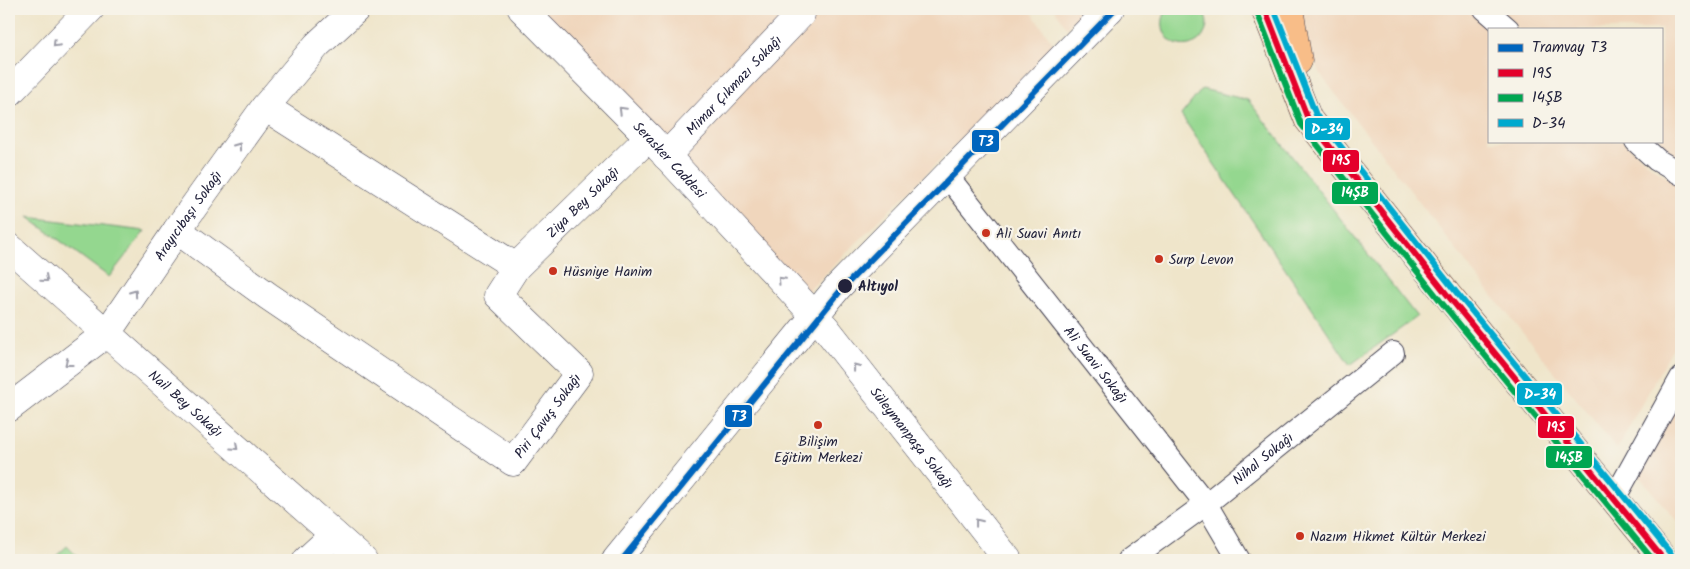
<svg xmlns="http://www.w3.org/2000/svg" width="1690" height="569" viewBox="0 0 1690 569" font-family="Kalam,sans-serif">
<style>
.built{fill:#f0d6bc}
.green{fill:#94d78f;stroke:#5b7c65}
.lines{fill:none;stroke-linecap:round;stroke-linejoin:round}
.pedestrian-casing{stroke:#413f50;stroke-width:24}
.minor-casing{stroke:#413f50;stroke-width:29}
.tertiary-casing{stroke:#413f50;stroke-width:29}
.primary-casing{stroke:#413f50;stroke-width:29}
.pedestrian{stroke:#fff;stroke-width:22}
.minor{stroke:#fff;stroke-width:28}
.tertiary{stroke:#fff;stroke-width:28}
.primary{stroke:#f8bd88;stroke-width:28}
.bus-1-casing{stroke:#f7f3e8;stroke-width:10}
.bus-2-casing{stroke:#f7f3e8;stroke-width:10}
.bus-3-casing{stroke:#f7f3e8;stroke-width:10}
.bus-1{stroke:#e4002b;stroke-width:6}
.bus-2{stroke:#00a651;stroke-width:6}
.bus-3{stroke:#00a9ce;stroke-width:6}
.tram-1-casing{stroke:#f7f3e8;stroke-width:10}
.tram-1{stroke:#0065bd;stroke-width:6}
.oneway{stroke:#9c9ca7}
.poi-dot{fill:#c8321e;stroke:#f7f3e8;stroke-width:2}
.stop-dot{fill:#22223b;stroke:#f7f3e8;stroke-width:2}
.labels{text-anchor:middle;stroke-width:4.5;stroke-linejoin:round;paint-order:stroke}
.street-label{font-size:14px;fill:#22223b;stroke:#f7f3e8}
.poi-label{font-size:14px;fill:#22223b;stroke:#f7f3e8;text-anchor:start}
.stop-label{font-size:14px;font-weight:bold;fill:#22223b;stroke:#f7f3e8;text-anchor:start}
.line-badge{stroke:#f7f3e8;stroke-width:2}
.badge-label{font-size:14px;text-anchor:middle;font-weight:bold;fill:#fff}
</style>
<rect width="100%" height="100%" fill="#f7f3e8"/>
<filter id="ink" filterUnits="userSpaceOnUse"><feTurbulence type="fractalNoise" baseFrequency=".02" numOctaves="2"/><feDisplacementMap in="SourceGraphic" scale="10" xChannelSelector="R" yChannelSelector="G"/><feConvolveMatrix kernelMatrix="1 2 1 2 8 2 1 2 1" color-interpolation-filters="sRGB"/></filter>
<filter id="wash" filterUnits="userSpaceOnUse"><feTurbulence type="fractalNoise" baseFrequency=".0096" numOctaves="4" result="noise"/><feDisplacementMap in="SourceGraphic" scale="20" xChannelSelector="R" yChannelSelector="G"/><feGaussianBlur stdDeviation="1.12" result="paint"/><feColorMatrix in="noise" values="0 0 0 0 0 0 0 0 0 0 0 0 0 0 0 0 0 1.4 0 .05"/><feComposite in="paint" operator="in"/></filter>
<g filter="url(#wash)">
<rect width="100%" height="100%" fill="#efe5ca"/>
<path class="built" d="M534,9H795L666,144Z
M808,9H1029L1055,46L805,294L678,156Z
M1054,9H1086L1067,28Z
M1292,9H1472L1495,29H1489V141H1623L1651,166L1681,187V333L1617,449L1474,273L1324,79L1296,32Z
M1497,9H1681V163L1648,141H1661V29H1520Z
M1681,395V526L1637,474Z"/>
<path class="green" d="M1168,9H1202C1222,40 1175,61 1164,31C1161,23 1163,15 1168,9Z
M1202,89L1248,100L1417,317L1350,365L1181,115Z
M28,217L145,231L109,277Z
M67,546L81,560H52Z"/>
</g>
<g filter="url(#ink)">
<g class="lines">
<g class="pedestrian-casing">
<g id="pedestrian">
<path d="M1485,9L1508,29"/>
<path d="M1636,141L1657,160L1681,174"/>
<path id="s1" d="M946,176L953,183L1206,504L1239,560"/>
<path d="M1614,499L1681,378"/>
<path id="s2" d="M1129,560L1206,504L1393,353"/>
</g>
</g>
<g class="minor-casing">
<g id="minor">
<path id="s3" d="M522,9L649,137L825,327L1008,560"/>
<path d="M9,93L90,9"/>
<path d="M265,107L516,267"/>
<path id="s4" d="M666,156L801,14"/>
<path id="s5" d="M177,230L268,296L513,462L579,373L498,295L516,267L649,137"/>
<path id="s6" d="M9,247L363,560"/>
<path id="s7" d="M9,408L107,333L177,230L265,107L317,45L356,9"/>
<path d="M307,560L334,535"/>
</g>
</g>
<g class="tertiary-casing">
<path id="tertiary" d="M616,560L838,287L1110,9"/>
</g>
<g class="primary-casing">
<path id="primary" d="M1265,9L1308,119L1449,297L1664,560
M1289,9L1298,61"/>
</g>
<use href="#pedestrian" class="pedestrian"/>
<use href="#minor" class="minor"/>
<use href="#tertiary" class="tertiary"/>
<use href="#primary" class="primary"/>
<g class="bus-1-casing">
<path id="bus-1" d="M1265,9L1308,119L1449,297L1664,560"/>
</g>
<g class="bus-2-casing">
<path id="bus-2" d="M1257,12L1301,124L1442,303L1653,560"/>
</g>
<g class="bus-3-casing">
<path id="bus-3" d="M1274,9L1316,115L1456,292L1671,554"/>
</g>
<use href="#bus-1" class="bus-1"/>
<use href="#bus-2" class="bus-2"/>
<use href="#bus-3" class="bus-3"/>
<g class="tram-1-casing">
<path id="tram-1" d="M622,560L841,290L1115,9"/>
</g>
<use href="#tram-1" class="tram-1"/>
</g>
<defs><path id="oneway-chevron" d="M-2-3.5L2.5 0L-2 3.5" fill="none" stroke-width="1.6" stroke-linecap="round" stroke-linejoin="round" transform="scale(1.25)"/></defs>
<g class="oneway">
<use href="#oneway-chevron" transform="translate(56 44) rotate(134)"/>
<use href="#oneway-chevron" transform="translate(622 110) rotate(-135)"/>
<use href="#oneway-chevron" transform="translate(238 146) rotate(-54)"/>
<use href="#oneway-chevron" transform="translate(45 279) rotate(41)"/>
<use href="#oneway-chevron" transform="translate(781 280) rotate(-133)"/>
<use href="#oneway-chevron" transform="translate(134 293) rotate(-55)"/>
<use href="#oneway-chevron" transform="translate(68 363) rotate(143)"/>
<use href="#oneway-chevron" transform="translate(856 367) rotate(-128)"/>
<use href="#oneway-chevron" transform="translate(235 447) rotate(42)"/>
<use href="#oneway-chevron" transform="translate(978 522) rotate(-128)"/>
</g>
</g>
<g class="poi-dot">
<circle cx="986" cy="233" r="5"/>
<circle cx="1159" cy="259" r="5"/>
<circle cx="553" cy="271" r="5"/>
<circle cx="818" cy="425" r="5"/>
<circle cx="1300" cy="536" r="5"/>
</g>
<circle class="stop-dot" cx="845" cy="286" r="8"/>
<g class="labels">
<g class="street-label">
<text dy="5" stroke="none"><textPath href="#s4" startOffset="98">Mimar Çıkmazı Sokağı</textPath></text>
<text dy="5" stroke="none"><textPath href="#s3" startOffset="211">Serasker Caddesi</textPath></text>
<text dy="5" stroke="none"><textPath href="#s5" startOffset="758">Ziya Bey Sokağı</textPath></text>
<text dy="5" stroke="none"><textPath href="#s7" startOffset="266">Arayıcıbaşı Sokağı</textPath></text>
<text dy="5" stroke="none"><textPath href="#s1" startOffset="241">Ali Suavi Sokağı</textPath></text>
<text dy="5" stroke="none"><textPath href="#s6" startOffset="236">Nail Bey Sokağı</textPath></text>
<text dy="5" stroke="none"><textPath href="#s5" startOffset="466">Piri Çavuş Sokağı</textPath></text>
<text dy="5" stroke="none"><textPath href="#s3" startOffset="580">Süleymanpaşa Sokağı</textPath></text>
<text dy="5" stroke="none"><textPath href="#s2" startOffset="168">Nihal Sokağı</textPath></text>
</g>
<g class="poi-label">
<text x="996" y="238">Ali Suavi Anıtı</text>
<text x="1169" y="264">Surp Levon</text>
<text x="563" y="276">Hüsniye Hanim</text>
<text x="818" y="446" text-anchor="middle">Bilişim<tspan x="818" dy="16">Eğitim Merkezi</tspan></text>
<text x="1310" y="541">Nazım Hikmet Kültür Merkezi</text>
</g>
<g class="stop-label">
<text x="858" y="291">Altıyol</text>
</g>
</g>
<g class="line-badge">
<rect x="1304" y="117" width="47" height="24" rx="5" fill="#00a9ce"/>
<rect x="971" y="129" width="29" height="24" rx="5" fill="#0065bd"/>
<rect x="1322" y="149" width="38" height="24" rx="5" fill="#e4002b"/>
<rect x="1331" y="181" width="48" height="24" rx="5" fill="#00a651"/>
<rect x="1516" y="382" width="47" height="24" rx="5" fill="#00a9ce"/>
<rect x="724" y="404" width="29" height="24" rx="5" fill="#0065bd"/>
<rect x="1537" y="415" width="38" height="24" rx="5" fill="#e4002b"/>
<rect x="1545" y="445" width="48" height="24" rx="5" fill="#00a651"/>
</g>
<g class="badge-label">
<text x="1327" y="134">D-34</text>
<text x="986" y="146">T3</text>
<text x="1341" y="165">19S</text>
<text x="1355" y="197">14ŞB</text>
<text x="1540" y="399">D-34</text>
<text x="739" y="421">T3</text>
<text x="1556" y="432">19S</text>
<text x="1569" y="462">14ŞB</text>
</g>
<rect width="1690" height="569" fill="none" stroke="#f7f3e8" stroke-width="30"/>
<rect x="1488" y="28" width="175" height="115" fill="#f7f3e8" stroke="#a29fa3"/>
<rect x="1498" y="44" width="25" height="8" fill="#0065bd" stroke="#a29fa3"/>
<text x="1532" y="52" font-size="15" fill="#22223b">Tramvay T3</text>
<rect x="1498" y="69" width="25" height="8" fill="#e4002b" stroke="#a29fa3"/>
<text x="1532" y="78" font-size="15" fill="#22223b">19S</text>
<rect x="1498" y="94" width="25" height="8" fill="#00a651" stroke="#a29fa3"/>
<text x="1532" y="102" font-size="15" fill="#22223b">14ŞB</text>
<rect x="1498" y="119" width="25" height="8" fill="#00a9ce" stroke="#a29fa3"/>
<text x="1532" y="128" font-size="15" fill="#22223b">D-34</text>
</svg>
